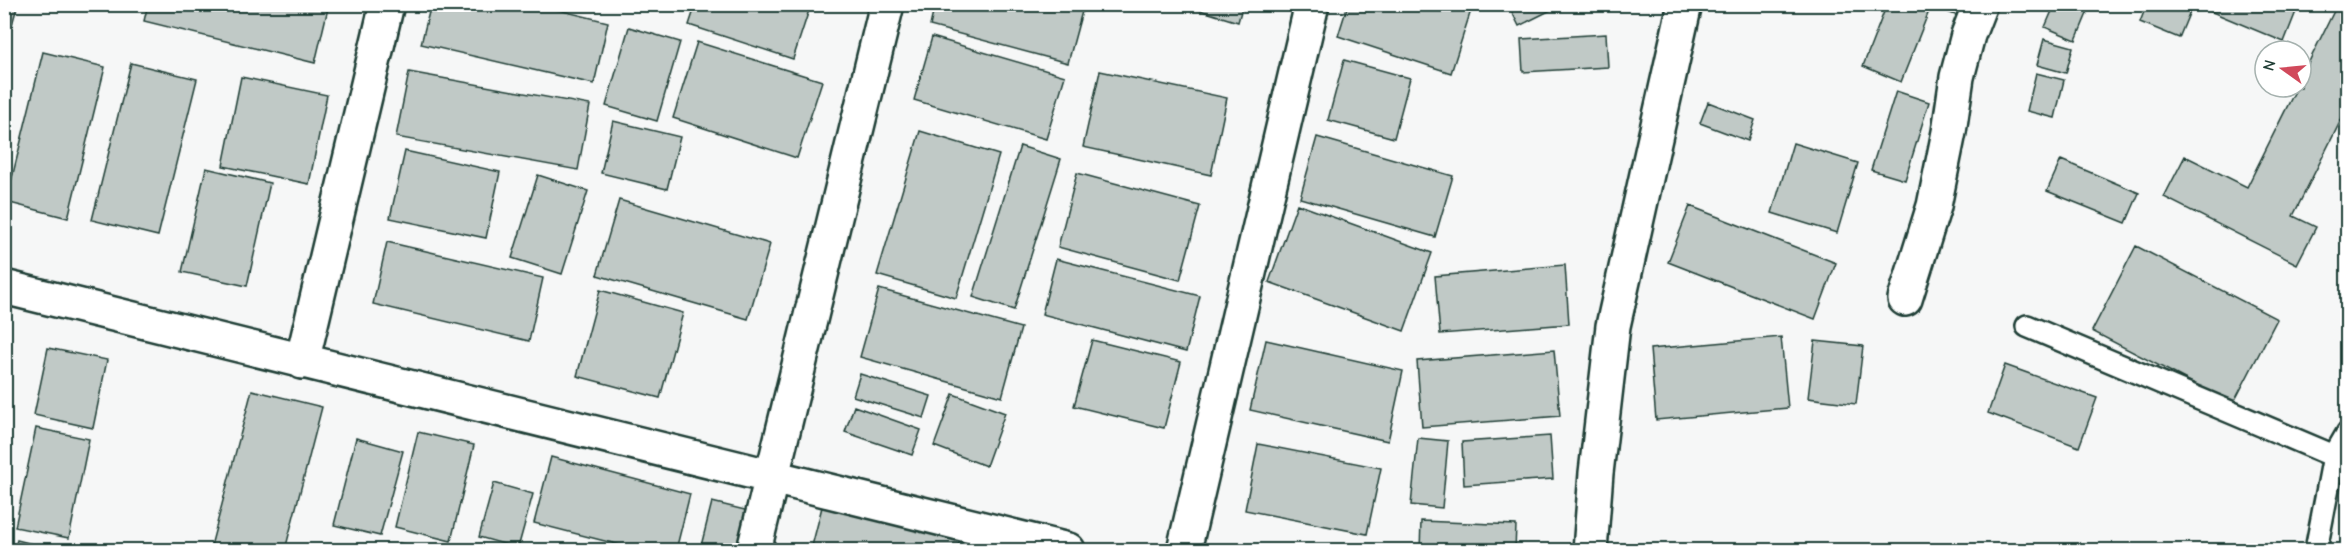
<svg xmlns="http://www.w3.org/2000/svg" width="2352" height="555" viewBox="0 0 2352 555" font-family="'Comic Neue',sans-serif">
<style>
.building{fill:#c0c9c6;stroke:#1f3d34;stroke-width:1.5}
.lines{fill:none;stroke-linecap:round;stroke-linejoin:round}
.service-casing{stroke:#1f3d34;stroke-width:26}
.minor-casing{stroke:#1f3d34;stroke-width:38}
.service{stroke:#fff;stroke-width:21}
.minor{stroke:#fff;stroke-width:33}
</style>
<rect width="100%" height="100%" fill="#f6f7f7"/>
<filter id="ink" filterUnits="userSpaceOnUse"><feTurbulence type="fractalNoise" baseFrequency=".0167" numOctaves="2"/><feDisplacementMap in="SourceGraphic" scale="12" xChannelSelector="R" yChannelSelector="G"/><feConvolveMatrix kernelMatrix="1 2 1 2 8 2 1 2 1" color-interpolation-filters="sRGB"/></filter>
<g filter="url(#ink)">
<path class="building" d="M4,4L17,7L4,53Z
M148,4H329L315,63L144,21Z
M431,4H534L608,22L594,84L421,44Z
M696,4H811L793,59L689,25Z
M935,4H1084L1068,63L930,26Z
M1180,4H1243L1238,22Z
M1348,4H1473L1451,73L1338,36Z
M1508,4H1563L1519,26Z
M1887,4H1962L1958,16L1931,6L1901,82L1863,66Z
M2055,4H2091L2076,40L2045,27Z
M2147,4H2193L2179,38L2140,22Z
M2193,4H2299L2284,42Z
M2335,9L2348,16V106L2293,216L2316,227L2297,264L2164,197L2185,156L2247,187L2297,87H2301V78Z
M629,27L680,42L657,121L606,106Z
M1606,34L1608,67L1523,72L1521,39Z
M932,37L1065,76L1046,139L914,100Z
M2044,39L2073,47L2066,73L2037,65Z
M697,42L822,81L797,158L673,118Z
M43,52L105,67L68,218L6,202Z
M1344,60L1410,78L1394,138L1328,120Z
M131,63L197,79L158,236L92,220Z
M1100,71L1227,98L1211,175L1083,147Z
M409,72L590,105L578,170L396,137Z
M2036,73L2064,80L2055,118L2027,111Z
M241,77L327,95L309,184L223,166Z
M1896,91L1929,102L1905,180L1871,170Z
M1708,102L1755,120L1748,141L1700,123Z
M613,121L680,137L667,189L601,173Z
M920,131L999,155L956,298L877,275Z
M1317,137L1453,176L1435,237L1300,198Z
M1793,143L1858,163L1837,233L1772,213Z
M1020,146L1061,159L1014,310L973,297Z
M405,151L500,172L486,238L390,218Z
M2061,160L2139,193L2126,223L2047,191Z
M206,168L270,183L247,286L182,272Z
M1077,173L1200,206L1180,280L1058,247Z
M538,175L588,191L562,274L512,258Z
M619,200L770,244L748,319L597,275Z
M1297,204L1432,253L1404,331L1269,282Z
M1690,206L1836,263L1815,319L1668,262Z
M387,242L543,278L529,341L373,304Z
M2136,246L2277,319L2233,404L2092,331Z
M1056,259L1200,296L1186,352L1042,314Z
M1565,265L1569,324L1440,334L1435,276Z
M879,289L1021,328L1002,397L860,357Z
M600,290L683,313L660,398L577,376Z
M1781,337L1788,408L1656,420L1650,349Z
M1092,340L1181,362L1164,428L1074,406Z
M1266,340L1403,371L1388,441L1250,410Z
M1815,341L1863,346L1856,404L1808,398Z
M48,348L107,360L93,428L34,415Z
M1554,350L1560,416L1422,427L1417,361Z
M2005,365L2097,398L2079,447L1988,413Z
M860,374L931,396L924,418L853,396Z
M252,390L322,407L285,550H210Z
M953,394L1005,413L986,466L934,446Z
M854,406L921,430L912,455L845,432Z
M36,428L89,439L69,538L15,527Z
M418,432L474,445L451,541L395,527Z
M1550,436L1553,479L1464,485L1462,442Z
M356,438L403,451L380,536L334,525Z
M1418,438L1448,441L1442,508L1411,505Z
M1258,444L1381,468L1367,534L1245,510Z
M551,457L690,494L676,550H640L534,523Z
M494,483L533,494L518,548L479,537Z
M712,502L749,511L740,550H700Z
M823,503L960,536L957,550H811Z
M1421,521L1516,525L1515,550H1420Z
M17,540L56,550H14Z
M399,543L431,550H398Z"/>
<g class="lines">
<g class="service-casing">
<path id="service" d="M2027,326L2334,456
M2316,550L2334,456L2348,432"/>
</g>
<g class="minor-casing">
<path id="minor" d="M4,287L1068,550
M1905,299L1934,206L1949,132L1957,77L1968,35L1980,4
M302,362L387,4
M754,550L887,4
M1184,550L1312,4
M1590,550L1596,473L1613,326L1685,4"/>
</g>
<use href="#service" class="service"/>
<use href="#minor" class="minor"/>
</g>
</g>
<rect width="2352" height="555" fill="none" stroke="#fff" stroke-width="24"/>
<rect x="12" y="12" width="2328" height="531" fill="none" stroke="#1f3d34" stroke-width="2" filter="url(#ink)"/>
<g transform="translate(2283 69) rotate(285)"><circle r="28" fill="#ffffff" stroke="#a5b1ae" stroke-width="1.5"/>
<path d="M0-4.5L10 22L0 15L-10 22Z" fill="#d1495b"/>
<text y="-9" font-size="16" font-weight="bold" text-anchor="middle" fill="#1f3d34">N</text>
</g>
</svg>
